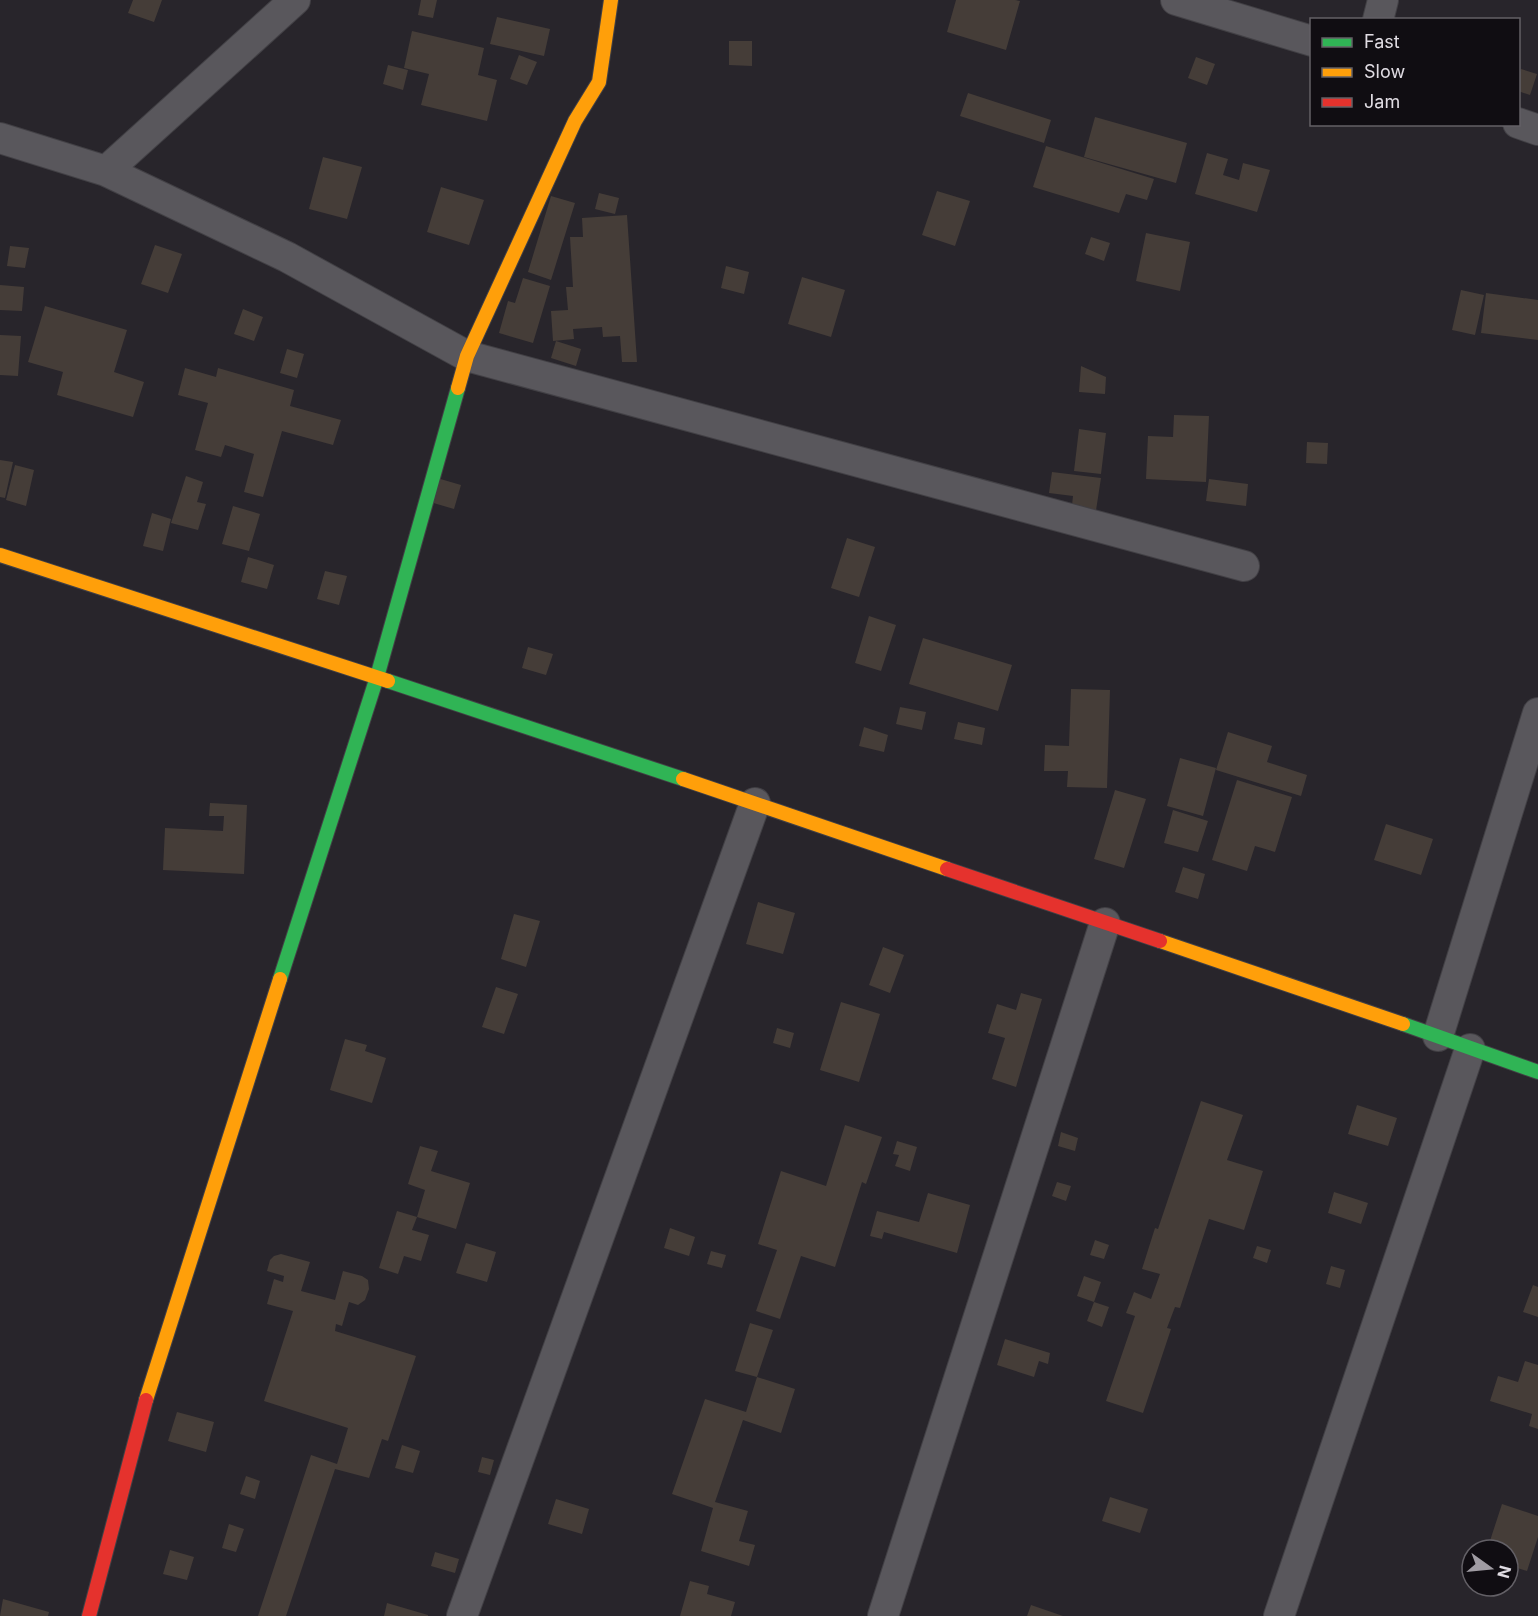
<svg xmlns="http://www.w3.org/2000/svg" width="1538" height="1616" viewBox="0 0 1538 1616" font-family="Inter,sans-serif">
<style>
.building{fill:#453d38}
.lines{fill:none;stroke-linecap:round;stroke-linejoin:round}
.street-casing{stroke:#424045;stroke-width:32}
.fast-casing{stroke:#424045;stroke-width:16}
.slow-casing{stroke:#424045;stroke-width:16}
.jam-casing{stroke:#424045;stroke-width:16}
.street{stroke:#59575c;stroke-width:30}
.fast{stroke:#30b455;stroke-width:14}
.slow{stroke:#ff9f0a;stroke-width:14}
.jam{stroke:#e5322d;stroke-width:14}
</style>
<rect width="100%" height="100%" fill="#28252b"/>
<path class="building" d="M133,0H162L154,22L128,13Z
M421,0H437L433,18L418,15Z
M956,0H1015L1020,1L1006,50L947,32Z
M497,17L550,29L544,56L490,44Z
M412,31L484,48L478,75L497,80L487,121L421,105L429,74L404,68Z
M729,41H752V66L729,65Z
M519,55L537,62L527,85L510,79Z
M1196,57L1215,64L1207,85L1188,78Z
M388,65L408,70L403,90L383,84Z
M1521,69L1537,74L1530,95L1518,91V78Z
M968,93L1051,120L1044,143L960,116Z
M1095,117L1187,143L1176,183L1084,157Z
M1046,146L1154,179L1147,200L1126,194L1119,213L1033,187Z
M1207,153L1228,159L1223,175L1239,180L1243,163L1270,170L1257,212L1195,194Z
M323,157L362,167L347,219L309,209Z
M441,187L484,200L469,245L427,232Z
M937,191L970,201L955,246L922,235Z
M599,193L619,198L615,214L595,209Z
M551,196L575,203L551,280L528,272Z
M627,215L637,362H622L620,336L603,337L602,327L573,329L574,339L553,341L551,311L568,310L566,287H573L570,237H583L582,218Z
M1146,233L1190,242L1180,291L1136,281Z
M1091,237L1110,243L1104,261L1085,254Z
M155,245L182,254L168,293L141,284Z
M10,246L29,248L25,268L7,266Z
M726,266L749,272L744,294L721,288Z
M802,277L845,290L831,337L788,324Z
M523,278L550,286L533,343L499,333L508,301L515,303Z
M0,285L24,287L22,311L0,310Z
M1461,290L1484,295L1475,335L1452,330Z
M1486,293L1538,300V340L1481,333Z
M45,306L127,330L114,372L144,382L133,417L57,395L63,372L28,362Z
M243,309L263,317L254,341L234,334Z
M0,335L21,336L18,376L0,375Z
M556,341L581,349L576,366L551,358Z
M287,349L304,354L297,378L280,373Z
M1081,366L1106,377L1105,394L1079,392Z
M185,368L216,377L218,368L294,390L290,406L341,420L333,445L282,431L263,497L244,492L254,454L225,445L221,457L195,450L208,403L178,395Z
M1174,415L1209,416L1206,482L1146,479L1148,436L1173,437Z
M1079,429L1106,433L1101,474L1074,471Z
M1307,442L1328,443L1327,464L1306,463Z
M0,460L13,462L5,498L0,497Z
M15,465L34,470L26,506L6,500Z
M1052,472L1101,478L1095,517L1071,514L1073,496L1049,493Z
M186,476L203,482L197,502L206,504L198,530L171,523Z
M437,478L461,485L454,509L430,502Z
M1209,479L1248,484L1246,506L1206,501Z
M233,506L260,514L249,551L222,544Z
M152,513L171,519L163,551L143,546Z
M847,538L875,547L859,597L831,588Z
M248,557L274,565L267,589L241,582Z
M325,571L347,576L339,605L317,599Z
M869,616L896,625L881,671L855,663Z
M923,638L1012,665L998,711L909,684Z
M528,647L553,654L546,675L522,668Z
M1071,689L1110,690L1107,788L1067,787L1068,771H1044L1045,745L1069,746Z
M900,707L926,712L922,730L896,724Z
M958,722L985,728L982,745L954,739Z
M864,727L888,735L884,752L859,746Z
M1228,732L1272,746L1267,762L1307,775L1301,796L1216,770Z
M1180,758L1216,768L1203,816L1167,806Z
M1237,780L1292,797L1275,852L1255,846L1247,871L1212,860Z
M1115,790L1146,799L1124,868L1094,859Z
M210,803L247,805L244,874L163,870L165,828L223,831L224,816H209Z
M1173,810L1208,821L1198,852L1164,843Z
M1386,824L1433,839L1421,875L1374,860Z
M1183,867L1205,874L1198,899L1175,892Z
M758,902L795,913L783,954L746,944Z
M514,914L540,921L526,967L501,959Z
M883,947L904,955L890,993L869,985Z
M496,987L518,994L504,1034L482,1027Z
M1021,993L1042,999L1016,1087L992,1079L1005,1038L988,1033L997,1004L1016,1010Z
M841,1002L880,1014L859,1082L820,1070Z
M777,1028L794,1033L790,1048L773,1043Z
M345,1039L367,1045L365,1051L386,1058L372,1103L330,1090Z
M1201,1101L1243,1115L1227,1160L1263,1171L1244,1230L1209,1219L1180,1308L1175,1307L1167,1328L1171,1329L1143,1413L1106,1401L1135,1316L1126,1313L1134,1292L1151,1299L1160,1274L1142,1269L1155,1228L1158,1229Z
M1357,1105L1397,1118L1388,1146L1348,1134Z
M845,1125L882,1137L866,1184L862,1182L835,1267L801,1256L780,1319L756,1311L777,1250L758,1244L781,1171L826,1186Z
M1061,1132L1078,1138L1075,1151L1058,1146Z
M897,1141L917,1147L910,1171L895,1166L899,1155L893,1154Z
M420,1146L438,1151L431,1171L470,1183L456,1229L417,1217L412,1230L429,1235L421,1261L404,1256L398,1274L379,1268L397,1211L417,1217L425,1190L408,1184Z
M1057,1182L1071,1186L1066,1201L1052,1196Z
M1334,1192L1368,1203L1361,1224L1328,1213Z
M928,1193L970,1205L957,1253L884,1232L882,1239L870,1236L877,1211L919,1222Z
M670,1228L695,1237L689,1256L664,1248Z
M1095,1240L1109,1245L1104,1259L1090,1255Z
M466,1243L496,1252L487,1282L456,1273Z
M1257,1246L1271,1250L1267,1263L1253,1258Z
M711,1251L726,1255L722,1268L707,1264Z
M281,1254L310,1262L301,1291L335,1300L343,1271L362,1276L368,1280L369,1289L365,1300L358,1305L349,1302L342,1326L336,1324L335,1331L416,1356L388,1441L382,1439L369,1478L335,1469L286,1616H258L311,1455L337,1464L348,1428L264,1401L293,1311L267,1304L274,1279L283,1282L284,1276L267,1271L270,1260L274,1256Z
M1331,1266L1345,1270L1340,1288L1326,1284Z
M1084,1276L1101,1282L1094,1302L1109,1307L1102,1327L1087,1321L1094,1302L1077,1296Z
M1533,1285L1538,1287V1317L1523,1312Z
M750,1323L773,1330L757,1377L795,1389L781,1433L743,1420L715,1502L748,1511L739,1541L755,1545L749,1566L701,1551L713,1508L672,1494L705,1399L746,1412L757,1377L735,1371Z
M1005,1339L1050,1353L1048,1364L1039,1361L1034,1377L997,1365Z
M1525,1361L1538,1365V1429L1529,1426L1532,1414L1490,1401L1498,1376L1518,1382Z
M177,1412L214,1422L206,1452L168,1441Z
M402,1445L420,1451L413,1473L395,1468Z
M482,1457L494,1460L490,1475L478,1472Z
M246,1476L260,1481L255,1499L240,1494Z
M1110,1497L1148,1509L1140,1533L1102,1521Z
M556,1499L589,1509L582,1534L548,1524Z
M1502,1504L1538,1516V1537L1527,1571L1508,1565V1550H1487Z
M229,1524L244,1529L236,1552L222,1548Z
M170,1550L194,1557L187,1580L163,1574Z
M435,1552L459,1559L455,1573L431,1566Z
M690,1581L709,1586L707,1594L735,1602L731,1616H680Z
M3,1599L49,1612L48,1616H0Z
M387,1603L428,1615V1616H384Z
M1031,1605L1063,1616H1027Z"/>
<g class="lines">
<g class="street-casing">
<path id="street" d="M1176,0L1312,41
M1378,20L1383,0
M1518,123L1538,130
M0,138L106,171L287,257L467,356L1244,566
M106,171L295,0
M1438,1036L1538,713
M462,1616L755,803
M883,1616L1105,923
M1279,1616L1470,1049"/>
</g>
<g class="fast-casing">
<path id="fast" d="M388,681L683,779
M280,979L377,677L458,388
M1403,1024L1538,1072"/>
</g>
<g class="slow-casing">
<path id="slow" d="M458,388L467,356L575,121L599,82L611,0
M0,555L388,681
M683,779L947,869
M1160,941L1403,1024
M146,1400L280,979"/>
</g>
<g class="jam-casing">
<path id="jam" d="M947,869L1160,941
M89,1616L146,1400"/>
</g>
<use href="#street" class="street"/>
<use href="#fast" class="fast"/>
<use href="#slow" class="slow"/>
<use href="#jam" class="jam"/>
</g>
<rect x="1310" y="18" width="210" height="108" fill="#100d12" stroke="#636066" stroke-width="1.5"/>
<rect x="1322" y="38" width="30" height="9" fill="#30b455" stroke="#636066" stroke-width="1.5"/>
<text x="1364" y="48" font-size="18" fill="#e0dce3">Fast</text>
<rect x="1322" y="68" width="30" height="9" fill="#ff9f0a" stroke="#636066" stroke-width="1.5"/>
<text x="1364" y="78" font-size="18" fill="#e0dce3">Slow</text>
<rect x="1322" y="98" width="30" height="9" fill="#e5322d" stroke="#636066" stroke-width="1.5"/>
<text x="1364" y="108" font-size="18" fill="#e0dce3">Jam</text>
<g transform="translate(1490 1568) rotate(105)"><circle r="28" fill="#100d12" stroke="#636066" stroke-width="1.5"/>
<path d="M0-4.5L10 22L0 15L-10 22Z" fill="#a09ca3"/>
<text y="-9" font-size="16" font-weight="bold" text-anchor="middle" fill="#e0dce3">N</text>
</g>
</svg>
